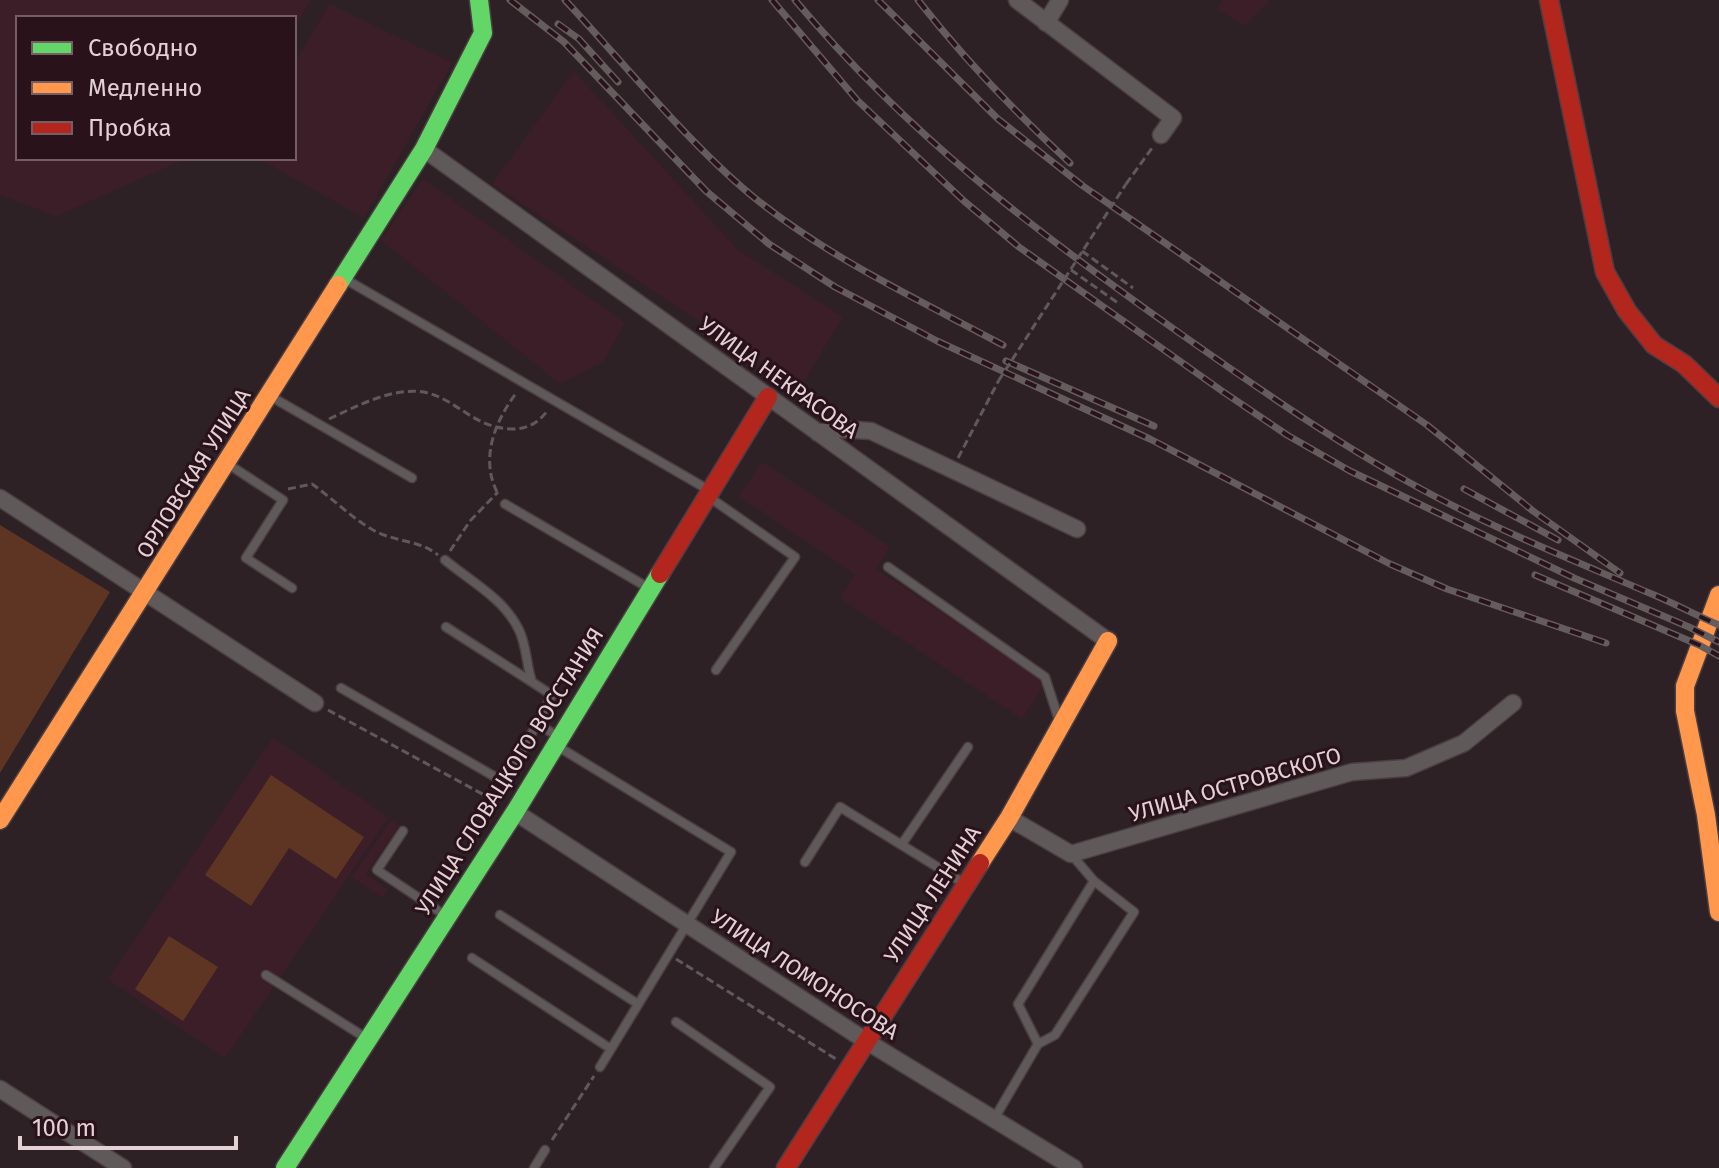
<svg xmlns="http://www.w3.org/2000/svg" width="1719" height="1168" viewBox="0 0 1719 1168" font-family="'Fira Sans',sans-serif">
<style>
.built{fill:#3c1e28}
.green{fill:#5e3422}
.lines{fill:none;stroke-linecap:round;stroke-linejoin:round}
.lane-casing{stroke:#4a3e42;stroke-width:11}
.street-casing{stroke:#4a3e42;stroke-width:19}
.fast-casing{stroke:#4a3e42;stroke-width:21}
.slow-casing{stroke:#4a3e42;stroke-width:21}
.jam-casing{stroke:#4a3e42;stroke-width:21}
.path{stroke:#60595b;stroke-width:3;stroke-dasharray:8 4;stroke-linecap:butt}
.lane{stroke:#5f595a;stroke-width:8}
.street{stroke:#5f595a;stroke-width:16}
.fast{stroke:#63d668;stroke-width:18}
.slow{stroke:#ff974d;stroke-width:18}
.jam{stroke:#b3261e;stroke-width:18}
.rail-casing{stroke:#655c5e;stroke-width:7}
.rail{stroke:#29121a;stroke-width:4;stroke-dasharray:12;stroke-linecap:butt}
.path-bridge{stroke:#60595b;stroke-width:3;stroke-dasharray:8 4;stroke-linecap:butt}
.labels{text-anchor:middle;stroke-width:6;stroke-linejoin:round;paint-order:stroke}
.street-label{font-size:22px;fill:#e3d1d6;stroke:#29121a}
</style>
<rect width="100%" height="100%" fill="#2e2125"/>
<path class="built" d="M0,0H311L294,28V18H18V158H188L56,216L0,195Z
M1223,0H1271L1245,26L1217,9Z
M330,4L452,63L364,218L258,158H294V64Z
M574,71L738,250L843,317L800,388L492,184Z
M423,179L625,323L603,362L560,384L381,240Z
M762,462L890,547L876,569L1046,682L1022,719L840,598L855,574L739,496Z
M273,738L389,817L225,1058L108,979Z
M392,819L400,825L366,874L388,890L382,898L352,877Z"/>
<path class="green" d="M0,525L110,592L0,773Z
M271,775L364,837L336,879L289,848L251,906L205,875Z
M169,936L218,967L183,1021L135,989Z"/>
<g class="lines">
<g class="lane-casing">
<path id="lane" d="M345,279L707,489
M270,396L412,478
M228,464L283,500L246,558L292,588
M709,497L795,557L716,670
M505,504L647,587
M445,560C470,581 503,598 518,628C527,644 526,665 532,682
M888,567L1045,677L1058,717
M446,627L552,695L537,724
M341,688L504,782L537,724L556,735
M557,746L731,852L600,1067
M403,831L377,870L446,916
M902,844L968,747
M805,862L840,807L965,884
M500,915L638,1004
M472,958L611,1049
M266,975L366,1038
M676,1022L770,1087L714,1168
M1038,1044L1055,1035L1134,912L1094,881
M994,1119L1038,1044L1018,1004L1094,881L1071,854
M534,1168L545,1150"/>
</g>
<g class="street-casing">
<path id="street" d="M1017,0L1173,118L1161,135
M1046,23L1060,0
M424,149L1108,641
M818,433L841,429L871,431L1077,529
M0,498L315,703
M515,812L866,1041L1074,1168
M1009,818L1071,854L1352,772L1406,768L1464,743L1513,703
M0,1089L123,1168"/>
</g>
<g class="fast-casing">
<path id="fast" d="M338,285L424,149L483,33L479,0
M285,1168L515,812L660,574"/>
</g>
<g class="slow-casing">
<path id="slow" d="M1719,595L1685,686V711L1706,815L1719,912
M0,820L338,285
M980,863L1009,818L1108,641"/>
</g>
<g class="jam-casing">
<path id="jam" d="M1549,0L1605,272L1627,311L1654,345L1684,364L1719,398
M660,574L768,397
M786,1168L980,863"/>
</g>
<path class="path" d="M1126,184L1152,148
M1082,251L1133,288
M1071,270L1118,303
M329,419C357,406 396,385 428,393C460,402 474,428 512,429C528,429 538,423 548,410
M958,458L999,380
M288,489L312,484C332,498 353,519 373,530C394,542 420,540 438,555
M497,492C480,458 495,421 517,392
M450,551L470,521L498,492
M328,710L497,802
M676,959L836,1059
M552,1140L594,1076"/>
<use href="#lane" class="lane"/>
<use href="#street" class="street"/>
<use href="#fast" class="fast"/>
<use href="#slow" class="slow"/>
<use href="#jam" class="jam"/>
<g class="rail-casing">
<path id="rail" d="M510,0L564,42L706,191L769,244L835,287L937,341L1150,439L1390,564L1447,589L1606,643
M565,0C624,63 685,140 751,195C825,256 919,300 1003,345
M772,0L857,100L964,201L1019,247L1222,391L1287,435L1350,471L1574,578L1689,627L1719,642
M795,0C908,135 1035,231 1178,332C1262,391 1346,450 1438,498C1505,533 1577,562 1647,592C1672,602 1695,615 1719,625
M878,0L998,119L1083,186L1427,425L1533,511L1620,573
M918,0C964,59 1015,112 1070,163
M558,24L579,39L618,82
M1006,361L1154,426
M1464,489L1558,540
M1535,575L1699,645L1719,656"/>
</g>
<use href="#rail" class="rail"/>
<path class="path-bridge" d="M999,380L1126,184"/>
</g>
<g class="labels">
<g class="street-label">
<text transform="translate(779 377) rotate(36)" y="8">УЛИЦА НЕКРАСОВА</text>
<text transform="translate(193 473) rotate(-58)" y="8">ОРЛОВСКАЯ УЛИЦА</text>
<text transform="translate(509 771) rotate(-58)" y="8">УЛИЦА СЛОВАЦКОГО ВОССТАНИЯ</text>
<text transform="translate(1235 784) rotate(-16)" y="8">УЛИЦА ОСТРОВСКОГО</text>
<text transform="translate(932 894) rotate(-57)" y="8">УЛИЦА ЛЕНИНА</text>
<text transform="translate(805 974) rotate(33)" y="8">УЛИЦА ЛОМОНОСОВА</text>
</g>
</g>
<rect x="16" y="16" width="280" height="144" fill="#29121a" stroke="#735e65" stroke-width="2"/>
<rect x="32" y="42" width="40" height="12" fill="#63d668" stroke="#735e65" stroke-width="2"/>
<text x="88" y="56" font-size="24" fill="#e3d1d6">Свободно</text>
<rect x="32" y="82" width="40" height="12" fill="#ff974d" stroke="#735e65" stroke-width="2"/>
<text x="88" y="96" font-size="24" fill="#e3d1d6">Медленно</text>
<rect x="32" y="122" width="40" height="12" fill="#b3261e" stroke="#735e65" stroke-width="2"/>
<text x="88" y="136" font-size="24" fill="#e3d1d6">Пробка</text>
<path d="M20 1136v12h216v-12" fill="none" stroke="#e3d1d6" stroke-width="4"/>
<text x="32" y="1136" font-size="24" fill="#e3d1d6" stroke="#29121a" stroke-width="6" paint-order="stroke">100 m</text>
</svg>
